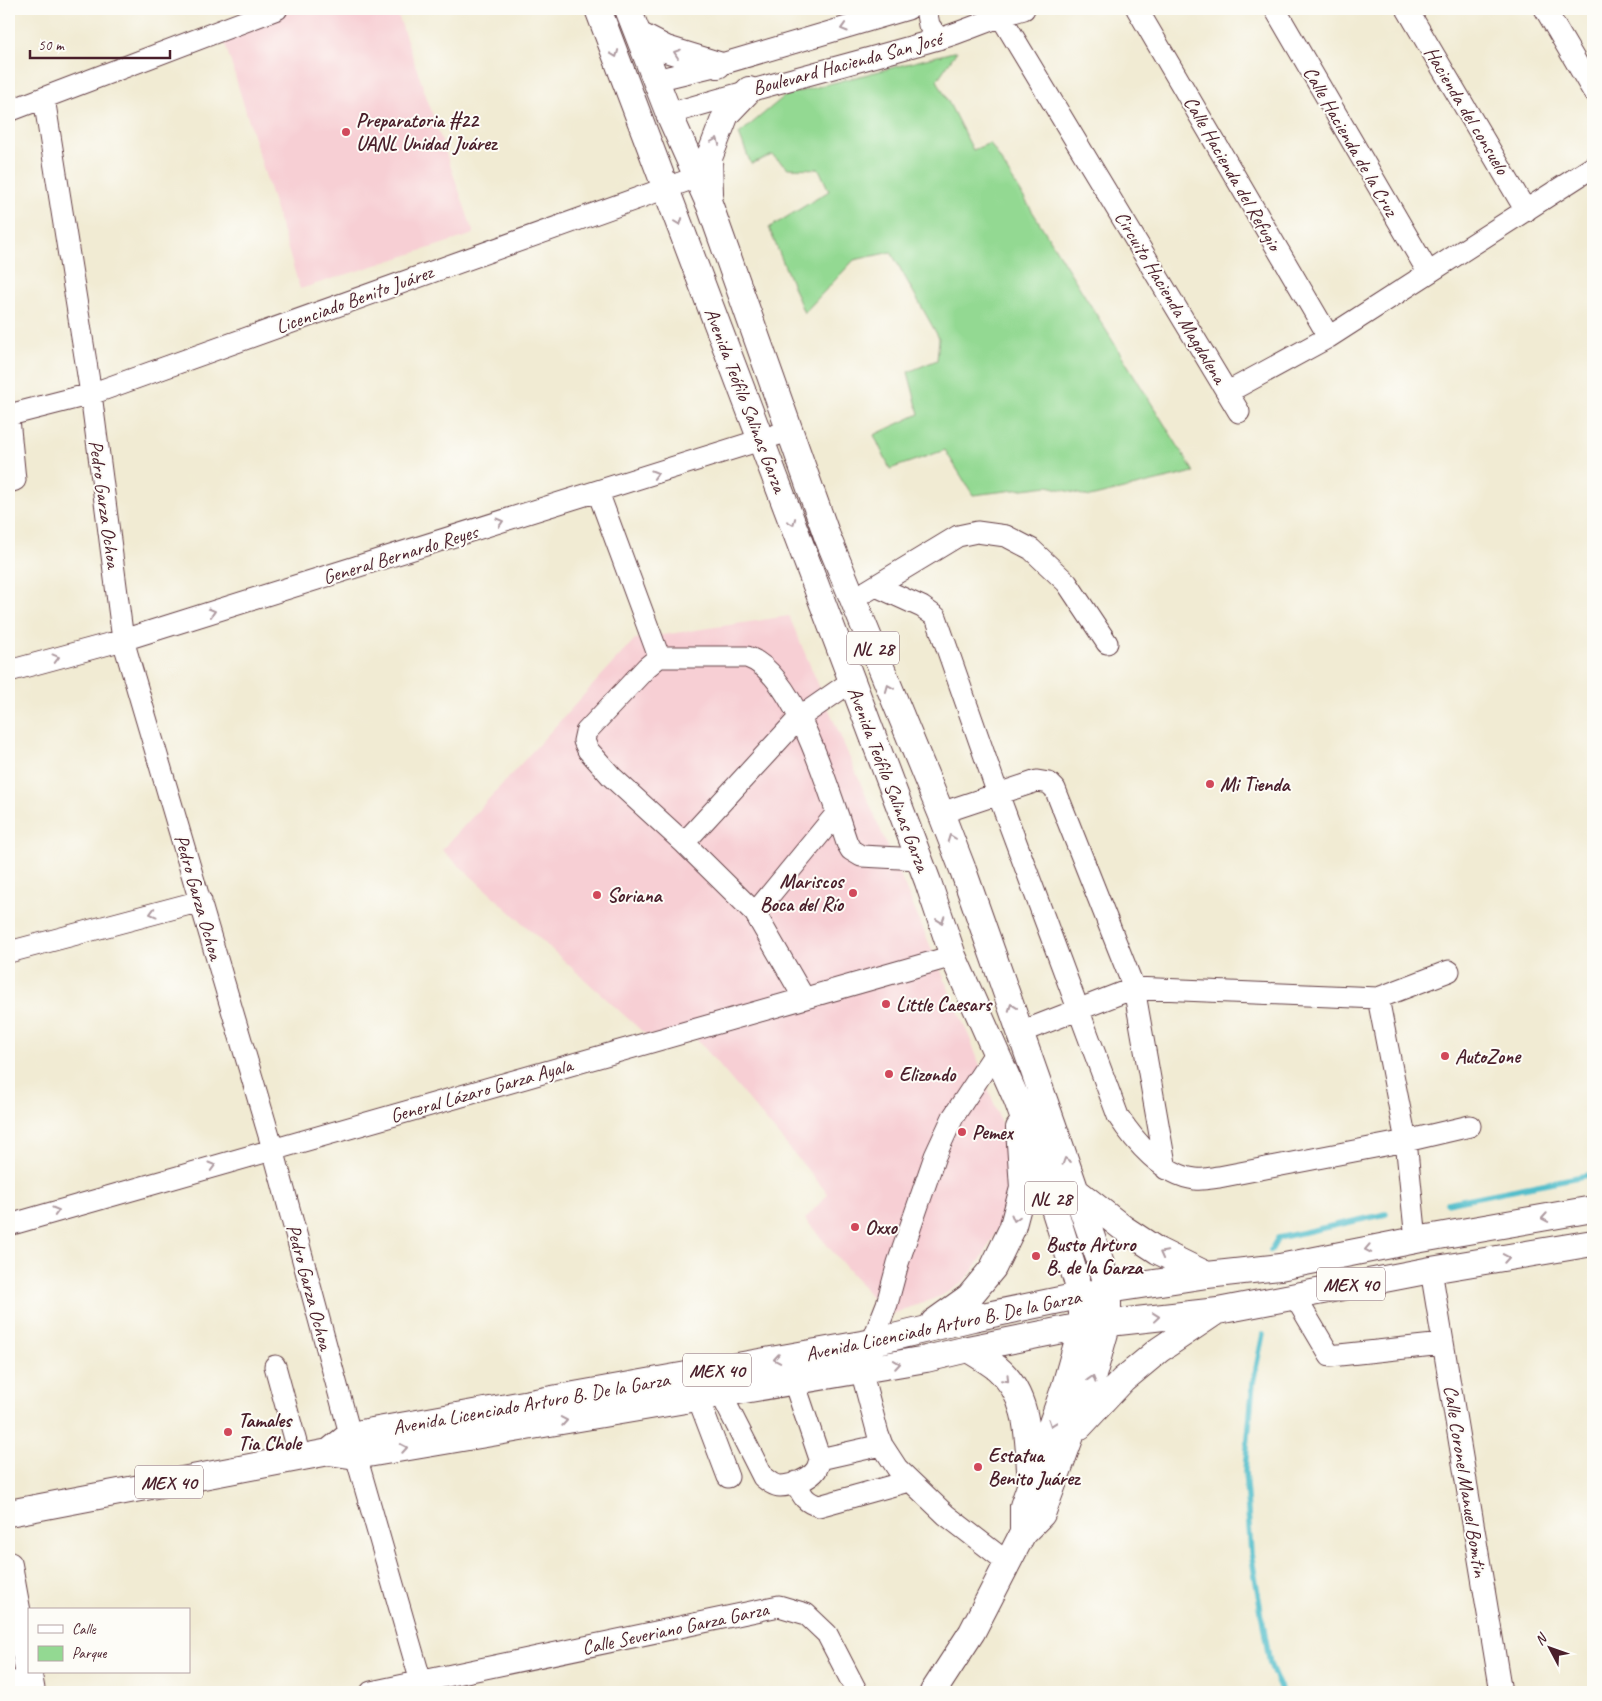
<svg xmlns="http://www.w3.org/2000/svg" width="1602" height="1701" viewBox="0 0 1602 1701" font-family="Caveat,sans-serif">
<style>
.built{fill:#f7cfd4}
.green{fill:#93d992;stroke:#6e7c5e}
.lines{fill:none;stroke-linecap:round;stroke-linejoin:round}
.stream{stroke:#52becb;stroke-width:5.5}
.minor-casing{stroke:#633e44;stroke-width:23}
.major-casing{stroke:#633e44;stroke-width:28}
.minor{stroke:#fff;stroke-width:21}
.major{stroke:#fff;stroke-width:26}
.oneway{stroke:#ae9aa0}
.poi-dot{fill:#d1495b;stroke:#fdfcf7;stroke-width:2}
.labels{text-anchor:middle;stroke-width:4;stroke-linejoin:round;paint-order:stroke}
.shield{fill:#fdfcf7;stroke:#806168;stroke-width:1}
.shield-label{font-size:19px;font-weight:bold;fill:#4a1f2b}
.street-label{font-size:20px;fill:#4a1f2b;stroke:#fdfcf7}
.poi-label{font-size:20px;font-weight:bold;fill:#4a1f2b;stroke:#fdfcf7;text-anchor:start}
</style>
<rect width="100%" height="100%" fill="#fdfcf7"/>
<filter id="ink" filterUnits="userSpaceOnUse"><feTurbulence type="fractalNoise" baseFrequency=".02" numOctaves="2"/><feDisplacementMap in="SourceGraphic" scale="10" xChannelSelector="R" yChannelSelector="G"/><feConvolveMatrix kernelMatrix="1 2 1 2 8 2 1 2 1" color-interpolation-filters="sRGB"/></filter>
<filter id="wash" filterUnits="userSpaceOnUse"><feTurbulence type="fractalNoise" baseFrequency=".0096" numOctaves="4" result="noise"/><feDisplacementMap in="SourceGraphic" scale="20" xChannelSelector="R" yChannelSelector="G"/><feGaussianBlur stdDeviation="1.12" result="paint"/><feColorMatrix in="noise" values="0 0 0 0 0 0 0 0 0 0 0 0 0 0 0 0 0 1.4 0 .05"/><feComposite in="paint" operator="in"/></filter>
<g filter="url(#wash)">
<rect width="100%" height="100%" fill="#f1ebd3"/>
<path class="built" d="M277,9H396L474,234L300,289L221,30Z
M789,616L971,1041L1008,1142L1014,1191L1002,1221L984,1255L965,1281L941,1296L887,1316L805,1219L828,1194L696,1038L646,1035L442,850L635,639Z"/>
<path class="green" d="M957,51L937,80L973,150L990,143L1194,472L1090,497L1048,486L973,495L945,450L890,469L874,435L919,414L908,372L937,360L939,338L891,252L854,260L804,313L769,228L829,191L819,169L788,168L772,155L751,164L739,134L786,95Z"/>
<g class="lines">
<path class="stream" d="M1447,1203L1593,1174
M1271,1250L1278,1238L1386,1214
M1263,1334L1253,1383L1245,1470L1251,1553L1270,1664L1282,1692"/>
</g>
</g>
<g filter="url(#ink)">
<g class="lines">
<g class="minor-casing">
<path id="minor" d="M926,9L929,25L939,39
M1137,9L1329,337
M1275,9L1428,272
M1407,9L1526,211
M1545,9L1593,91
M1000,15L1239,412
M656,80L718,65L908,9
M44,98L91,394L123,640L273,1149L356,1456L421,1682
M9,111L277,9
M669,114C758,87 848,65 938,39C967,31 994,17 1024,9
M1228,392L1329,337L1593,167
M9,415L91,394L697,177
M9,419L15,480L9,482
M598,492L659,657
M876,586L922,607L936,617L998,794L1118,1116C1135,1142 1163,1175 1195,1179C1203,1180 1211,1178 1219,1177L1406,1141L1470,1126
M867,591L958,536L977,532L1006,536L1031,549L1067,583L1107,643
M9,671L123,640L789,431
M852,681L800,717L684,843L612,777L588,750L584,741L586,732L647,667L659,657H747C796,673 831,797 847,843L851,850L861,856L919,859
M941,813L1037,781L1049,783L1055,789L1134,988L1166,1169
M684,843L755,913L837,813
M755,913L804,998
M9,952L201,901
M1378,998L1406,1141L1416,1240
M1021,1032L1134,988L1378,998L1449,971
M996,1052L953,1117L935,1156L898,1263L887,1304L861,1370L878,1434L882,1445L897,1468L946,1515L1008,1563
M9,1225L953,956
M1431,1270L1501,1692
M1294,1295L1330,1356L1443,1344
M275,1366L300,1457
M794,1382L820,1459
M721,1394L763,1477C768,1481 774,1486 780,1486C791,1486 810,1479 816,1470C818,1467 819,1463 820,1459L882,1445
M698,1398L728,1477
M796,1482C802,1495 804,1502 819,1506L909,1481
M371,1692L779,1606L806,1614L827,1634L857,1692"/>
</g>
<g class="major-casing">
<path id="major" d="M598,9L928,882L953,956L1017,1100L1040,1164L1082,1297V1326L1065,1386L1023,1506V1533
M628,9L669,114L710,206L827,536L941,813L963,870L1060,1145L1102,1267L1108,1290V1322L1092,1379L1042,1514L1023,1533L972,1632L933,1692
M639,35L666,49L718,65
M710,193L709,158L726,114L749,90
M1076,1191L1123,1228L1158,1251L1207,1275
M934,1322L969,1297L993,1268L1012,1229L1023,1188L1019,1128
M968,1349C978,1355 988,1361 997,1368C1028,1394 1028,1434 1030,1471
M1080,1426L1123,1380L1159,1350L1214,1313
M329,1452L350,1435L873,1342L973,1318L1108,1290L1207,1275L1280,1267L1416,1240L1593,1209
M9,1513L329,1452L356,1456L926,1359L968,1349L1082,1326L1218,1311L1431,1270L1593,1243
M9,1565L32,1692
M9,1683L11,1692"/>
</g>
<use href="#minor" class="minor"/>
<use href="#major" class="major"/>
</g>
<defs><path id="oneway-chevron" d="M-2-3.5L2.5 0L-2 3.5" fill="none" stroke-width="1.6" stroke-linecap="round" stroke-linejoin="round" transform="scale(1.25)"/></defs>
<g class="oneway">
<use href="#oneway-chevron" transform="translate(844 28) rotate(163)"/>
<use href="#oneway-chevron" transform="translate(677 53) rotate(-161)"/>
<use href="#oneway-chevron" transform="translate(615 54) rotate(69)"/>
<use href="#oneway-chevron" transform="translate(716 141) rotate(-69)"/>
<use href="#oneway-chevron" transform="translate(679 222) rotate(69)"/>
<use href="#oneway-chevron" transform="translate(655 474) rotate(-17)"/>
<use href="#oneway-chevron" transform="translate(500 522) rotate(-17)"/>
<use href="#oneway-chevron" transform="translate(792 522) rotate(69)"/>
<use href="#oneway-chevron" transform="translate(212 612) rotate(-17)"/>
<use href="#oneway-chevron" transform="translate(56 658) rotate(-15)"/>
<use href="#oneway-chevron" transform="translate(889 688) rotate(-112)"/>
<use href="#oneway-chevron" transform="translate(951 838) rotate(-111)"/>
<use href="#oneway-chevron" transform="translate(153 913) rotate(165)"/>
<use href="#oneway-chevron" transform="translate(941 920) rotate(71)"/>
<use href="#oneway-chevron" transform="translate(1012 1007) rotate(-110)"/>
<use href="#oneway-chevron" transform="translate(1066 1161) rotate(-108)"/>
<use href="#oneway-chevron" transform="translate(212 1166) rotate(-16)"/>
<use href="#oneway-chevron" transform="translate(56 1211) rotate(-16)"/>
<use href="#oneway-chevron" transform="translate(1015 1218) rotate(105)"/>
<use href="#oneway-chevron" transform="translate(1545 1218) rotate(170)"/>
<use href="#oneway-chevron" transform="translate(1368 1249) rotate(169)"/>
<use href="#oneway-chevron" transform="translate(1163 1254) rotate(-152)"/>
<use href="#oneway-chevron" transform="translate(1506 1258) rotate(-10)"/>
<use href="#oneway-chevron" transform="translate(1156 1317) rotate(-6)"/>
<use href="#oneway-chevron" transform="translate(777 1359) rotate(170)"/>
<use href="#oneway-chevron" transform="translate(897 1364) rotate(-9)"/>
<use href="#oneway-chevron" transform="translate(1006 1379) rotate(47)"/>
<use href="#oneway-chevron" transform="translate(1092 1379) rotate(-73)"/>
<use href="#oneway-chevron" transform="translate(564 1421) rotate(-10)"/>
<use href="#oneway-chevron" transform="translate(1052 1423) rotate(110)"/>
<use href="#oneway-chevron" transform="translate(404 1448) rotate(-10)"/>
</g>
</g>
<g class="poi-dot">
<circle cx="346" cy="132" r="5"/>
<circle cx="1210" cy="784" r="5"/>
<circle cx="853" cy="893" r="5"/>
<circle cx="597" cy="895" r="5"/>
<circle cx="886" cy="1004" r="5"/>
<circle cx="1445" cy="1056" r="5"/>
<circle cx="889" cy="1074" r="5"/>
<circle cx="962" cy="1132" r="5"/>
<circle cx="855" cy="1227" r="5"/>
<circle cx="1036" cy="1256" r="5"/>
<circle cx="228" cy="1432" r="5"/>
<circle cx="978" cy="1467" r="5"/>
</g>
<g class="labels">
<g class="shield">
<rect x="847" y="631.5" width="52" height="33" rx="4"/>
<rect x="1025" y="1181.5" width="52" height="33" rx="4"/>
<rect x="1317" y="1267.5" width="68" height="33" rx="4"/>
<rect x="683" y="1353.5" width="68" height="33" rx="4"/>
<rect x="135" y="1465.5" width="68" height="33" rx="4"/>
</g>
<g class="shield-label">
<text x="873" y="655">NL 28</text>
<text x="1051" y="1205">NL 28</text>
<text x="1351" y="1291">MEX 40</text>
<text x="717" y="1377">MEX 40</text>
<text x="169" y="1489">MEX 40</text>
</g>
<g class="street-label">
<text transform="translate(847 63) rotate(-15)" y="7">Boulevard Hacienda San José</text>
<text transform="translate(1467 110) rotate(59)" y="7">Hacienda del consuelo</text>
<text transform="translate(1351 141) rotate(60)" y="7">Calle Hacienda de la Cruz</text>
<text transform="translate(1233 173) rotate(60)" y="7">Calle Hacienda del Refugio</text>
<text transform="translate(1171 297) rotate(59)" y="7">Circuito Hacienda Magdalena</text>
<text transform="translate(354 299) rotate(-20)" y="7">Licenciado Benito Juárez</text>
<text transform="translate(746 400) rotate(69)" y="7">Avenida Teófilo Salinas Garza</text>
<text transform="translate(105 504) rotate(82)" y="7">Pedro Garza Ochoa</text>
<text transform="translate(400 554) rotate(-17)" y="7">General Bernardo Reyes</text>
<text transform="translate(889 779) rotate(69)" y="7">Avenida Teófilo Salinas Garza</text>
<text transform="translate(199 897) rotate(74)" y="7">Pedro Garza Ochoa</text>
<text transform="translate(481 1090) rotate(-16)" y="7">General Lázaro Garza Ayala</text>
<text transform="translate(310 1287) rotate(75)" y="7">Pedro Garza Ochoa</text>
<text transform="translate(943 1325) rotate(-12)" y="7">Avenida Licenciado Arturo B. De la Garza</text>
<text transform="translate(531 1403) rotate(-10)" y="7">Avenida Licenciado Arturo B. De la Garza</text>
<text transform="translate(1466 1481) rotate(81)" y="7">Calle Coronel Manuel Bomtin</text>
<text transform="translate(675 1628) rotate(-12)" y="7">Calle Severiano Garza Garza</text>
</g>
<g class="poi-label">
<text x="356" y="127">Preparatoria #22<tspan x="356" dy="23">UANL Unidad Juárez</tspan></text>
<text x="1220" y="791">Mi Tienda</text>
<text x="843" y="888" text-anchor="end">Mariscos<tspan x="843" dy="23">Boca del Río</tspan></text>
<text x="607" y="902">Soriana</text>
<text x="896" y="1011">Little Caesars</text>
<text x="1455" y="1063">AutoZone</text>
<text x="899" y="1081">Elizondo</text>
<text x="972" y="1139">Pemex</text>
<text x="865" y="1234">Oxxo</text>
<text x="1046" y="1251">Busto Arturo<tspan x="1046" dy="23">B. de la Garza</tspan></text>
<text x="238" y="1427">Tamales<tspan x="238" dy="23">Tia Chole</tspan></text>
<text x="988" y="1462">Estatua<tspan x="988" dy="23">Benito Juárez</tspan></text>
</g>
</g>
<rect width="1602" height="1701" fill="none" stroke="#fdfcf7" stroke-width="30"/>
<rect x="28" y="1608" width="162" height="65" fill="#fdfcf7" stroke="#b5a4a5"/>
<rect x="38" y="1625" width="25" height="8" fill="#ffffff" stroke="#b5a4a5"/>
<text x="72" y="1634" font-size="15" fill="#4a1f2b">Calle</text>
<rect x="38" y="1646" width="25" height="15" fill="#93d992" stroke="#b5a4a5"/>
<text x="72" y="1658" font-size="15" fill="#4a1f2b">Parque</text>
<g transform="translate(1550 1648) rotate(311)" stroke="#fdfcf7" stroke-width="4" paint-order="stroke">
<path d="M0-4L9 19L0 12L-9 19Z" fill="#4a1f2b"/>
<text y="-8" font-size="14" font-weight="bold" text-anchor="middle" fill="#4a1f2b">N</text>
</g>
<path d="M30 50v8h140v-8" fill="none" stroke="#4a1f2b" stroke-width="2.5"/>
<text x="38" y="50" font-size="15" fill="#4a1f2b" stroke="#fdfcf7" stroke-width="4" paint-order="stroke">50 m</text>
</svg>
